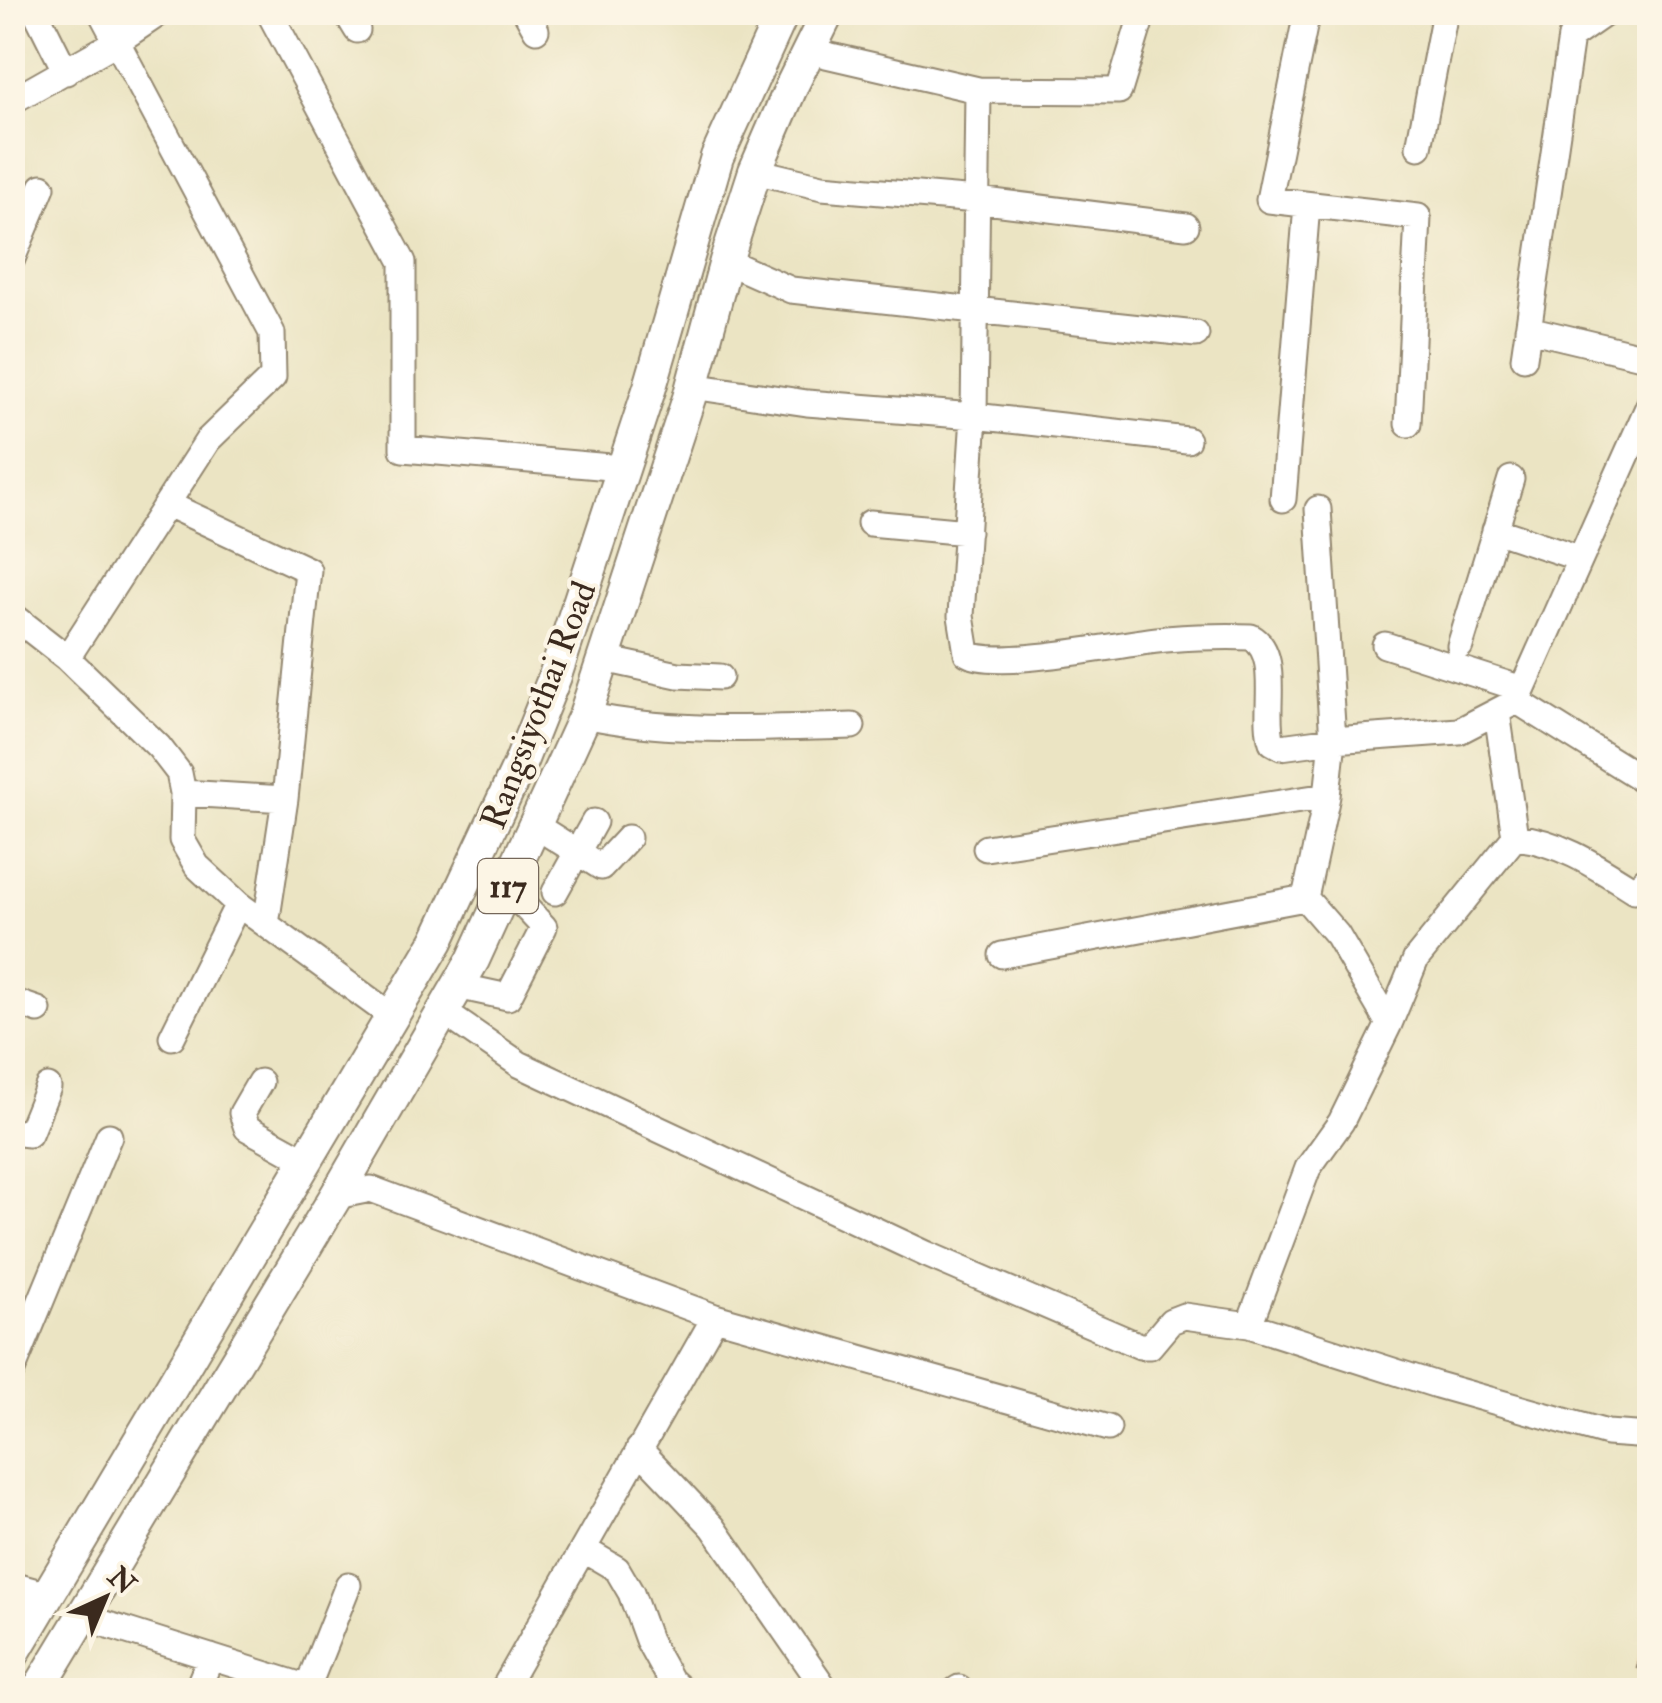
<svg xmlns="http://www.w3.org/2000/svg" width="1662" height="1703" viewBox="0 0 1662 1703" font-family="'IM FELL Double Pica',serif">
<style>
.building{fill:#eeb578}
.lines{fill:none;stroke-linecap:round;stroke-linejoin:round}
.minor-casing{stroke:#938770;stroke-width:29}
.major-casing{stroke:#938770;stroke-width:36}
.minor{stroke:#fff;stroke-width:25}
.major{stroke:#fff;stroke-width:32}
.labels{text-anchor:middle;stroke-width:8;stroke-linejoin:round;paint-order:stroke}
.shield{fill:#fcf5e5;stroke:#75675a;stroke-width:2.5}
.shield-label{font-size:32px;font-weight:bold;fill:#3b2a1e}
.street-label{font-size:35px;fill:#3b2a1e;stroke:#fcf5e5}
</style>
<rect width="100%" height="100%" fill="#fcf5e5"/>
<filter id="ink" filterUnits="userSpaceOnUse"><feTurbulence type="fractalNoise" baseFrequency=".01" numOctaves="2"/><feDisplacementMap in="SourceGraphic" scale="20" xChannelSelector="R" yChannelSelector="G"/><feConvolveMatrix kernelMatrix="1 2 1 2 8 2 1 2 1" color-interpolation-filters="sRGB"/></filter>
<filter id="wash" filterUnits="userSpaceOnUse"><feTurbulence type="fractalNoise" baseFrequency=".0048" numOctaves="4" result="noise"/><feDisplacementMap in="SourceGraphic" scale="40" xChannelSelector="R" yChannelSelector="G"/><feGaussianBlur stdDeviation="2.25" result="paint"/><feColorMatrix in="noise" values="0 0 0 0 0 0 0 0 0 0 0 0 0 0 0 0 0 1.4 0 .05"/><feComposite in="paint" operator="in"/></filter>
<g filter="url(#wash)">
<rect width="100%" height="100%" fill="#ebe4c3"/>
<g id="blocks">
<path class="building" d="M1648,1628H1650V1672L1637,1668Z"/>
</g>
</g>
<g filter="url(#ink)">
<use href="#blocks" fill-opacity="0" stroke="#938770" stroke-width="2.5"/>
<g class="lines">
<g class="minor-casing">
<path id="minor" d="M36,12L66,72
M269,12L403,262V449L622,468
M346,12L357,30
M526,12L536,30
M1307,12L1269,200L1418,217L1408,424
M809,51L978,90L1119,91L1143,12
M978,90L974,416L961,616L967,653C993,671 1128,642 1166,639C1194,637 1223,636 1251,637C1282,654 1262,713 1272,742L1281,747L1333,740L1318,509
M12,101L118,41L161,12
M1419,147L1445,12
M755,171L822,187L977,200L1186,226
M12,259L42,187
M726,261L791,290L1196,334
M1528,329L1650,358
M1524,358L1571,37L1607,12
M692,386L807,403L974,416L1187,440
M1283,499L1307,205
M167,504L308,570L285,799L266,924
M870,523L967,532
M1495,530L1579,558
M12,615L67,658L159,747L179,773L183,793L182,840L197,866L238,904L393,1017
M1385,645L1522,689
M1460,646L1511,479
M67,658L208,440L273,377L272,333L101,12
M604,659L678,675L720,677
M1517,701L1650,784
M1497,712L1515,837C1561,842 1596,866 1634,890L1650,876
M585,715C673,734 763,728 852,726
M183,793L285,799
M536,826L601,867L628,838
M986,848L1327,796
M555,892L594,822
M1305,898L1327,796L1333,740L1459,731L1517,701L1650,403
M1305,898L1337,935L1389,1024
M1002,955L1305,898
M457,986L508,997L544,927L507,888
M12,1001L38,1010
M442,1011L519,1064L926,1254L1140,1346H1150L1171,1321L1184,1316L1249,1325L1437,1385L1607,1433L1650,1436
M172,1037L238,904
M260,1082L242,1113L247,1128L307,1161
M12,1132L29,1134L48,1087
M336,1196L371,1189L715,1317L1108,1428
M1249,1325L1308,1168L1341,1122L1389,1024L1416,959L1515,837
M12,1371L109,1136
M639,1449L713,1527L826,1690
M583,1549L617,1569L631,1593L648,1640L670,1680L681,1690
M12,1585L48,1595
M83,1617L315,1690
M307,1688L348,1585
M197,1690L211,1657
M503,1690L715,1317
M956,1690L959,1688"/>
</g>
<g class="major-casing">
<path id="major" d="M12,1655L437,941L520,764L555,676L650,387L717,157L783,12
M38,1690L336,1196L473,960L585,715L689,398L726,261L755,171L793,83L828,12"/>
</g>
<use href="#minor" class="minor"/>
<use href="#major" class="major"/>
</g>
</g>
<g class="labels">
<rect class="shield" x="478" y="859" width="60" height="54" rx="8"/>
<g class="shield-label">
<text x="508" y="897">117</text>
</g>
<g class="street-label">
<text transform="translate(538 705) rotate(-69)" y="12">Rangsiyothai Road</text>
</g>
</g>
<rect width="1662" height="1703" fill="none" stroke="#fcf5e5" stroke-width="50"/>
<g transform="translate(105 1598) rotate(44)" stroke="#fcf5e5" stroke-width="8" paint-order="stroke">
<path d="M0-8L18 38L0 25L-18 38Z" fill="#3b2a1e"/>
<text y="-15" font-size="28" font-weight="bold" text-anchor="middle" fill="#3b2a1e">N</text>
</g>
</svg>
